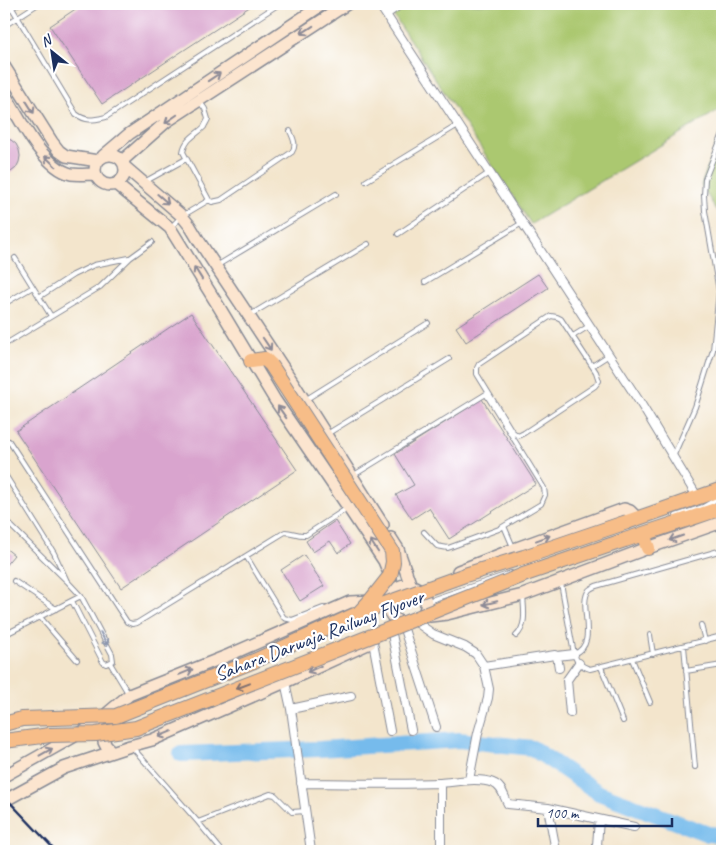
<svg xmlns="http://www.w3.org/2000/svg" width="726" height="855" viewBox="0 0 726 855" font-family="Caveat,sans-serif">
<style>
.grass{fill:#abc86f;stroke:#637c66}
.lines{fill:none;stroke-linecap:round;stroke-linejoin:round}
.river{stroke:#76bbec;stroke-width:16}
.building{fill:#d9a4ce}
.lane-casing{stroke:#878a95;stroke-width:6}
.street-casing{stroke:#878a95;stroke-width:10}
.secondary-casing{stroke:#878a95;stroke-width:14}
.highway-casing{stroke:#878a95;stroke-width:16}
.lane{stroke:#fff;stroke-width:4}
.street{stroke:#fff;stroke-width:8}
.secondary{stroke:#fce5cf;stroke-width:11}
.highway{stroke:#f7bd88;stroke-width:14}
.rail{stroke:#1b2f5e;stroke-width:2.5}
.highway-bridge-casing{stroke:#878a95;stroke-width:16;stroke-linecap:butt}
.highway-bridge{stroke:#f7bd88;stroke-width:14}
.oneway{stroke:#8c8a96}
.oneway2{stroke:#8d97ae}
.oneway3{stroke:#7e6f71}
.labels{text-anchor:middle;stroke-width:4.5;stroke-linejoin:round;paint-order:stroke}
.street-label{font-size:20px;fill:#1b2f5e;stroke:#fff}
</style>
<rect width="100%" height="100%" fill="#fff"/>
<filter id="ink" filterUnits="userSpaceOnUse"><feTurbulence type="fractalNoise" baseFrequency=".02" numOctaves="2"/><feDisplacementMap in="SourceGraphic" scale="10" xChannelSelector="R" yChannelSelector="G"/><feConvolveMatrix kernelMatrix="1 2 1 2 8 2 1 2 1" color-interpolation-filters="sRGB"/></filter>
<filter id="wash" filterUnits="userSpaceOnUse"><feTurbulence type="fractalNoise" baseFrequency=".0096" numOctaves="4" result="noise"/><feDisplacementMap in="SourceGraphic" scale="20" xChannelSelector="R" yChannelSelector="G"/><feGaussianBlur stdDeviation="1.12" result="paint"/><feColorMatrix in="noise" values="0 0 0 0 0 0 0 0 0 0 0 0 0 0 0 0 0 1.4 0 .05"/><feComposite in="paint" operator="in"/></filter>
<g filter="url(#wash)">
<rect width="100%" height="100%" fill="#f3e5cc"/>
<path class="grass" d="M386,4H722V108L531,224Z
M722,128V219L701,185Z"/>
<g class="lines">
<path class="river" d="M181,754L320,749L459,740L532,748L599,793L708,834L722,835"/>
</g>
<g id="blocks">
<path class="building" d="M83,4H254L102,104L50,26Z
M4,138L11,140L16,144L19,150L20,156L19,162L16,168L11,172L4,175Z
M538,274L548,288L466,342L456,327Z
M191,313L297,470L121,588L16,431Z
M482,399L536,484L449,539L429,508L412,519L396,495L414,485L395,454Z
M335,521L350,544L338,553L330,541L313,552L306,541Z
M4,547L14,555L4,567Z
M304,555L324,586L300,601L281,570Z"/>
</g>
</g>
<g filter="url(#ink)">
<use href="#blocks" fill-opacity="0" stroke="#878a95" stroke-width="1"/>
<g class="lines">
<g class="lane-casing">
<path id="lane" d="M12,8L76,114C87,122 93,120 106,117L279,4
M4,13L18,4
M387,16L404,4
M4,26L38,4
M200,102L205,109L208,119C208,120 204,126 204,127C196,135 185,139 183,152L209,200L212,202L221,200L292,152C297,145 293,138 290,131
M146,181L186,159
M366,181L458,125
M172,226L182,216L209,200
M398,234L489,173
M15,258L51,316
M218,265L336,194
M425,282L522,223
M39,297L73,275L94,265L129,258
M4,304L33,287
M250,315L368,244
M551,316L557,317L561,319L596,372L599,381L595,386L524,433L518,436L512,431L477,374V368L479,364Z
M573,336L589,326
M4,345L100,287L130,258L152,242
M592,366L609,355
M305,400L428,323
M327,434L449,359
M9,441L127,622L132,624L137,623L285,532C293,532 298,536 306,535L346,509
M673,457L695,407L713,350L719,291L705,211L704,195L705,179L722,136
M4,473L54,553L66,579
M354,475L486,394L544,488L545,495L541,504L499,529L448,548L437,546L424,532
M676,516L703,507L722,496
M4,519L67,581L81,596L112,654L113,661L106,664L103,662L72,601
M504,526L513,547
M246,556L284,618L292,620L323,608
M14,581L56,609
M561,583L574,654C577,663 581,666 590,669L722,636
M428,601L511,573
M40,617L77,660
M701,625L705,641
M4,635L81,596
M650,635L653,654
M516,636C527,626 524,610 523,596
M684,646L695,767
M574,654C600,644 577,605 589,590C591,588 594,587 596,586L722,550
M632,659L650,702
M110,663L128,693
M601,667L623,721
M686,671L722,665
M132,747L198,822L270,794L275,795L292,812L305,811
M198,822L222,851"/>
</g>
<g class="street-casing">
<path id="street" d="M379,4L641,404L698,498
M416,622L433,634L465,647L476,654L484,666L489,689L488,698L478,733L469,780
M403,626L436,727
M392,634L411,730
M373,642L390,731
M557,656L559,668
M484,666L555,655L557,656L574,654
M285,682L291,709L311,851
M291,709L351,696
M570,713L567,680L579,663
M301,783C347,783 394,785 440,783C456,782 478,777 493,783C502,786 504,797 508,804L548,808L634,827
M548,808L556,851
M599,820L597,845L602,851
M441,851V783"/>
</g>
<g class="secondary-casing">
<path id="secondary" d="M4,66L52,142L59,151L66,156L98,161
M4,93C19,117 42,167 71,174C79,175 87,174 95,174
M95 170a15 15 0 1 1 30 0a15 15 0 1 1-30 0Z
M103,156L129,134L323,4
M122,161L166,122L347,4
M125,167L182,216L190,226L199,241L294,384L383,525
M117,185L170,228L219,307L275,400L348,507L384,561L391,578
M391,538L398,549L411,586
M458,571L514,549L624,509L630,511L637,518
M430,616L447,614L523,595L648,548L722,522
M405,624C374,615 390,576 415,587C420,589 423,593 425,598C428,606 425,613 420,619
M108,713L104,742L106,746L112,752
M4,776L91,727L129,695L229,655L350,602L374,601
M4,801L64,768L130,746L152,740L285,682L370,643"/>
</g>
<g class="highway-casing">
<path id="highway" d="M251,361L265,359L271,365
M627,522L722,489
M643,534L648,548
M625,540L722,508
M254,661L359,613"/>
</g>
<use href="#lane" class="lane"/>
<use href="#street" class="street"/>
<use href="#secondary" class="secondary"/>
<use href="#highway" class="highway"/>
<path class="rail" d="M4,796L56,851"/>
<g class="highway-bridge-casing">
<path id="highway-bridge" d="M271,365L392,551L393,562L390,576L371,600L359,613
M362,612L465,575L524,557L627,522
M4,724L22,719L116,716L254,661
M4,741L50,735L96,734L136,728L387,630L526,574L625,540"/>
</g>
<use href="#highway-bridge" class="highway-bridge"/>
</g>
<defs><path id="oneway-shaft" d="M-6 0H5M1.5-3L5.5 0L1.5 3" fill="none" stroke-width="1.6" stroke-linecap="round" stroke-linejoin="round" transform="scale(1.25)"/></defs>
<g class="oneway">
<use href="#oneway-shaft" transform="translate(307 30) rotate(147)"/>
<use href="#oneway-shaft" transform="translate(214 77) rotate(-34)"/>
<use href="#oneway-shaft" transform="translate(30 107) rotate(58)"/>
<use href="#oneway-shaft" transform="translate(171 119) rotate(145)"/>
<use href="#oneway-shaft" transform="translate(50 161) rotate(-136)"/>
<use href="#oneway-shaft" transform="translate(163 199) rotate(41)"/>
<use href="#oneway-shaft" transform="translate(198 273) rotate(-122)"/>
<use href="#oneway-shaft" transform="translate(267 344) rotate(56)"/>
<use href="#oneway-shaft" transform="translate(282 412) rotate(-125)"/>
<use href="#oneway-shaft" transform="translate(543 538) rotate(-20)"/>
<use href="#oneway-shaft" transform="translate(676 538) rotate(161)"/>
<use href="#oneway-shaft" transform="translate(374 546) rotate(-123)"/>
<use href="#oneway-shaft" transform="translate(490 603) rotate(166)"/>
<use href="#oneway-shaft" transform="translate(314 669) rotate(155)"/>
<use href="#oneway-shaft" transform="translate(186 672) rotate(-22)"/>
<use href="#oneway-shaft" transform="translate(165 734) rotate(157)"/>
<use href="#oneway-shaft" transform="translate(46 752) rotate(-29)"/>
</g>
<use class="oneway2" href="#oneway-shaft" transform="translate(104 639) rotate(62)"/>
<use class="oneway3" href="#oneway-shaft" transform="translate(243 686) rotate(159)"/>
</g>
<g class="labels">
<g class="street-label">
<text transform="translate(319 635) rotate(-21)" y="7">Sahara Darwaja Railway Flyover</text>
</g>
</g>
<rect width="726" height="855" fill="none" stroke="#fff" stroke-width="20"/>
<g transform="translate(52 52) rotate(330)" stroke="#ffffff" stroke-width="4" paint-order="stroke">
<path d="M0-4L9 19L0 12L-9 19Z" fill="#1b2f5e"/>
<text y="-8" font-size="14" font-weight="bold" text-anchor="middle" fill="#1b2f5e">N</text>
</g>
<path d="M538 818v8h134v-8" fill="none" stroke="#1b2f5e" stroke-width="2.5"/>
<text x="546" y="818" font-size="15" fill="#1b2f5e" stroke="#ffffff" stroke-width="4" paint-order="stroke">100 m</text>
</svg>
